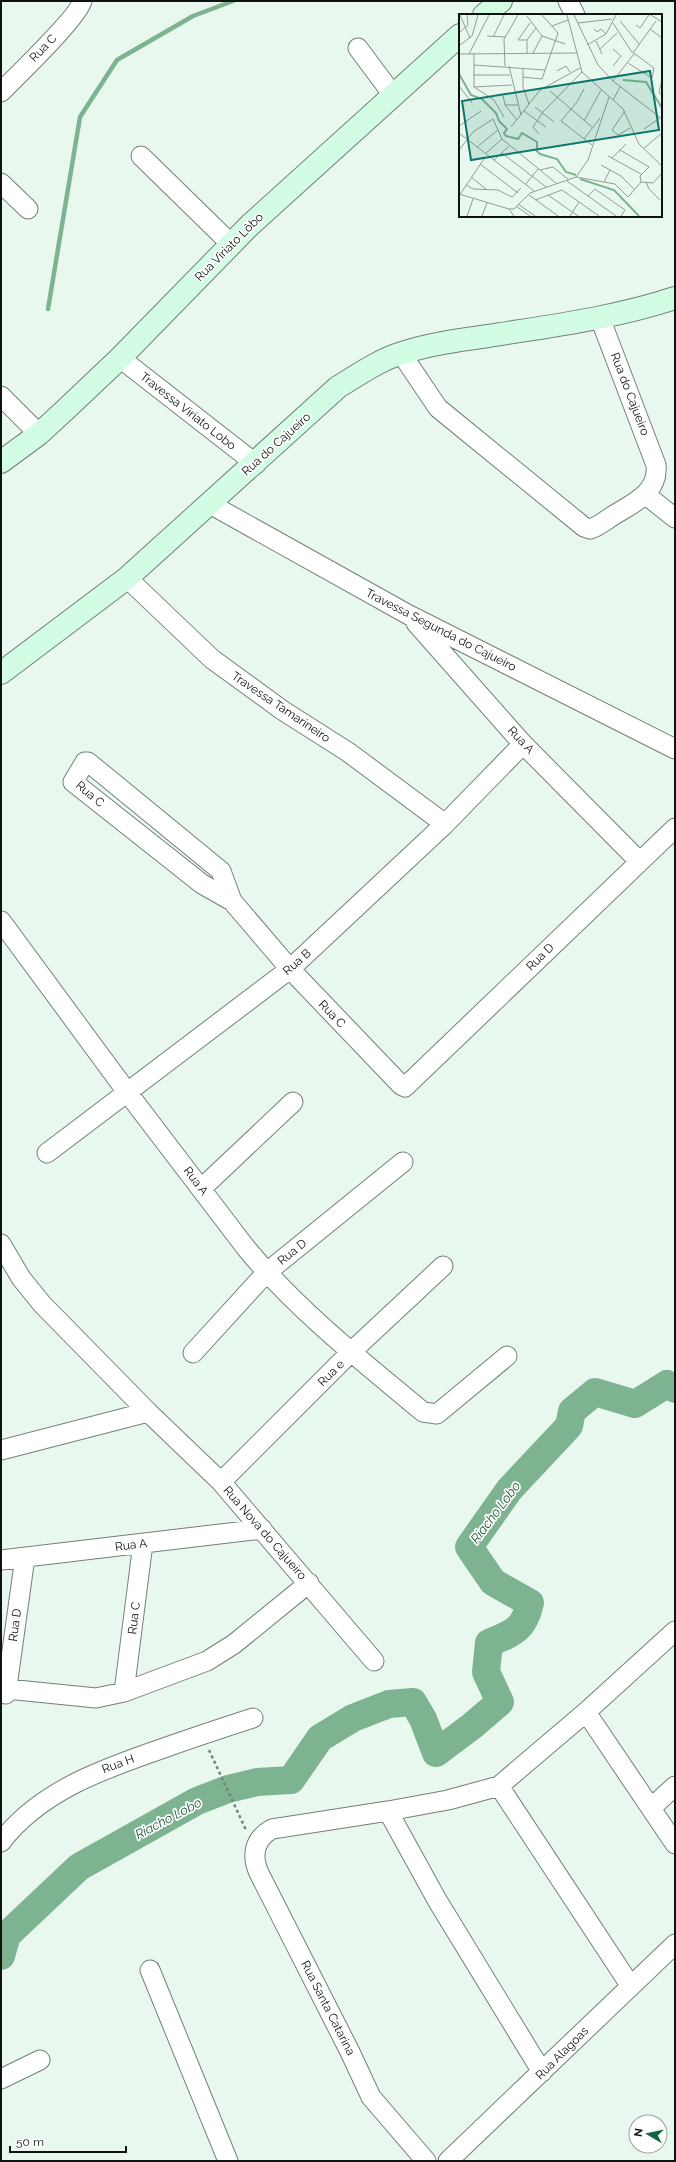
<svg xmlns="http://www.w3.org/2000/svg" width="676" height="2162" viewBox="0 0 676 2162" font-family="Raleway,sans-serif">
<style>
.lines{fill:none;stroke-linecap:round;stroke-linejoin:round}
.stream{stroke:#7db390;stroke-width:4.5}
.river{stroke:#7db390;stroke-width:28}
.street-casing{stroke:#738077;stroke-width:21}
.secondary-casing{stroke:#738077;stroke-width:24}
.path{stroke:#77817b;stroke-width:2.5;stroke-dasharray:3 3;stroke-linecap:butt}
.street{stroke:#fff;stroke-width:19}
.secondary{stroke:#d2fce4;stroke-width:22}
.labels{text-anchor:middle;stroke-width:3.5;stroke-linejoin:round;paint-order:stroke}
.street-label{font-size:12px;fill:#0f1411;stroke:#fff}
.water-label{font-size:13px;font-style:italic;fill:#185735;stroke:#fff}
.inset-river{fill:none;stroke:#7db390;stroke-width:2}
.inset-road{fill:none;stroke:#929d96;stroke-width:1}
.view{fill:#0f766e;fill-opacity:0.15;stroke:#0f766e;stroke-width:2}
.inset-edge{fill:none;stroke:#0f1411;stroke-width:2}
</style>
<rect width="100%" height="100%" fill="#e9f8ee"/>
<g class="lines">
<path class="stream" d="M48,309L80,117L117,60L193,16L233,1"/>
<path class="river" d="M1,1956L7,1935L79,1867L197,1801L228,1789L257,1782L291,1780L320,1738L353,1718L389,1704L413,1702L423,1719L436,1753L472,1726L500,1702L486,1672L489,1643C513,1633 524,1630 530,1603L493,1582L469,1547L509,1490L569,1426L572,1411L595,1392L635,1404L667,1384L675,1389"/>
<g class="street-casing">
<path id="street" d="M568,1L575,15
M358,48L393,95
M1,92C15,78 80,15 82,1
M141,156L231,244
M1,183L28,209
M401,353L438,408L584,527L590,529C598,527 606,520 614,515C634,503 659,492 656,465L600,318
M120,358L256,464
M1,396L39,434
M646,495L675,518
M210,504L409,615L675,749
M127,578L212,659L282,710L348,752L445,824
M416,623L523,744L639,861
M232,901L202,884L73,782L85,762H88L221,871L232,901L290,969L401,1085L405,1087L675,828
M1,921L127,1092L246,1248C297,1310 362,1361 423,1412L437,1414L507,1356
M47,1153L290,969L445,824L523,744
M202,1188L293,1102
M1,1244L21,1278L42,1304L148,1412L221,1482L374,1661
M193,1353L266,1273L403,1162
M1,1450L148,1412
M221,1482L351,1352L443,1266
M1,1560L262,1529
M7,1689L96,1698L124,1692L207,1661L234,1644L309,1583
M124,1692L143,1543
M6,1694L25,1557
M586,1712L675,1844
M499,1786L630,1985
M651,1808L675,1786
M388,1811L437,1900L542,2072
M1,1842C40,1791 103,1769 161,1749C192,1738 222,1728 253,1718
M150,1970L228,2161
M1,2079L40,2060
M426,2161L371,2097L350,2052L259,1873C251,1855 254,1839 272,1829L388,1811L448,1800L499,1786L586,1712L675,1631
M448,2161L675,1944"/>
</g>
<g class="secondary-casing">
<path id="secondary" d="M484,15L501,1
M1,462L39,434L64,411L120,358L250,225L460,35
M1,673L127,578L338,387C358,375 379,360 402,353C430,344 459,340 488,336C551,326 615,318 675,298"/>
</g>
<path class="path" d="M209,1750L246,1830"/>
<use href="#street" class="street"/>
<use href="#secondary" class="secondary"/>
</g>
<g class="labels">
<g class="street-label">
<text transform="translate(43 48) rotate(-46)" y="4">Rua C</text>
<text transform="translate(229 247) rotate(-45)" y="4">Rua Viriato Lôbo</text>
<text transform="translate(630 394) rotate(69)" y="4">Rua do Cajueiro</text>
<text transform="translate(188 411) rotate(38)" y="4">Travessa Viriato Lobo</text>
<text transform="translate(276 444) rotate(-42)" y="4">Rua do Cajueiro</text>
<text transform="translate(441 630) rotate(27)" y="4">Travessa Segunda do Cajueiro</text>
<text transform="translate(281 707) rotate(34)" y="4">Travessa Tamarineiro</text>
<text transform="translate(521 740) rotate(47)" y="4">Rua A</text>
<text transform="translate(90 794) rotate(40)" y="4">Rua C</text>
<text transform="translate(540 957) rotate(-44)" y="4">Rua D</text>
<text transform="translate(297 962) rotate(-41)" y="4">Rua B</text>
<text transform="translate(332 1014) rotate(46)" y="4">Rua C</text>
<text transform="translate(196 1181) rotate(53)" y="4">Rua A</text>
<text transform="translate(292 1252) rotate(-39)" y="4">Rua D</text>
<text transform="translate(331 1373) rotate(-45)" y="4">Rua e</text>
<text transform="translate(265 1533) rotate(49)" y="4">Rua Nova do Cajueiro</text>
<text transform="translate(131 1545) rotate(-7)" y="4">Rua A</text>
<text transform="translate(134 1618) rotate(-83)" y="4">Rua C</text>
<text transform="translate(15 1625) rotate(-82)" y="4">Rua D</text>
<text transform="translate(118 1764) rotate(-20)" y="4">Rua H</text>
<text transform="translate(328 2008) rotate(63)" y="4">Rua Santa Catarina</text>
<text transform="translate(562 2053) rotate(-45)" y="4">Rua Alagoas</text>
</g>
<g class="water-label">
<text transform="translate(495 1512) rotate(-53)" y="5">Riacho Lobo</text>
<text transform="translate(168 1818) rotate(-28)" y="5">Riacho Lobo</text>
</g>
</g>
<g transform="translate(459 14)">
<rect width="203" height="203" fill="#e9f8ee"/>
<path class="inset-river" d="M0,60L12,81L23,85L37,99L40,107L48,115L45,119L47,122L59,125L63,119L78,128V137L81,140L98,145L107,158L117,161M164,66L187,68L203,94M121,165L155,176L180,202"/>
<path class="inset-road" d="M1,1L11,24M108,1L123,58L164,95L180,130L203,152M115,1L139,51L154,67L203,105M192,1L203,8M68,2L83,22L74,39M161,7L180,30M119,9L153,5M154,9L172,37L195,54L193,64L169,49M177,11L181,14L190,1M93,12L109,6M135,15L138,18L142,15L147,20M191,15L203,24M0,19L9,11L8,1M28,22L46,23M83,22L106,30M34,23L45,1M68,26H59L71,9M137,27L143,40M1,31L13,22L19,1M128,31L147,20L157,1M141,35L158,19M68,39V26L77,14M174,39L197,7M0,40L118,39M10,40L30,1M15,40V73L35,86L45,103M15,51L86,56M46,52L45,25L59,1M50,52L62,101M154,52L162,42L154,35M64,54V73L70,90M98,57L107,52L111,58M14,61H51M64,63L83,65L99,19L83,1M203,66L200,78L203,82M154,67L175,40M0,72L13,89M15,73L53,71M125,75L118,88L102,107L133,131M91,77L133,113M44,81L46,91L58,106M154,86L161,73M46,91H59M76,93L95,108M65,97L87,113M166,97L153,116L159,121L171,114M125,107L142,76M0,112L22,97M52,113L81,76L121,54M185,115L201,104M0,119L75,177M80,120L74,113L84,98L123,58M125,125L141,104M18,133L39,116M184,135L203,119M0,136L14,118L34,105L43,125L98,170M161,136L190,153L181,162L182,168M27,139L43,125M43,139L87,173M149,142L182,160M153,144L167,130M35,146L50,132M21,150L59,179M142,151L162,162L176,176M81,156L94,153L110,166M12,163L28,176M117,163L156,170L169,183L182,168L194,169M117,163L129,146L150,83M108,167L157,202M145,168L151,156M187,168L190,175L201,186M194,169L203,159M7,171L14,175L39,176L53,183L62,174M66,171L79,155M0,180L50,195L55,202M70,181L99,202M89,181L119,202M0,182L25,145M129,182L136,175L166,196L162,202M76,186L103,176L140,202M59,190L76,202M57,192L71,202M50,195H55L71,179L117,163M8,202L14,185M23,202L28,189M111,202L120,188"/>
<path class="view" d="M191,57L200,116L12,146L3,87Z"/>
<rect width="203" height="203" class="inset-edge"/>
</g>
<rect width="676" height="2162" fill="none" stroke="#0f1411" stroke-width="4"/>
<g transform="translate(648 2134) rotate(279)"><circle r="19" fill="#ffffff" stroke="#9fa1a0"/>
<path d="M0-3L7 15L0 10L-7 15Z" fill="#0d693d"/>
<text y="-6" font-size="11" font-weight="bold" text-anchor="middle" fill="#0f1411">N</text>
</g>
<path d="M10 2146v6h116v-6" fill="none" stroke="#0f1411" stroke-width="2"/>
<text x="16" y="2146" font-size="12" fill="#0f1411" stroke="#ffffff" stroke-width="3" paint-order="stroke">50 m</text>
</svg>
